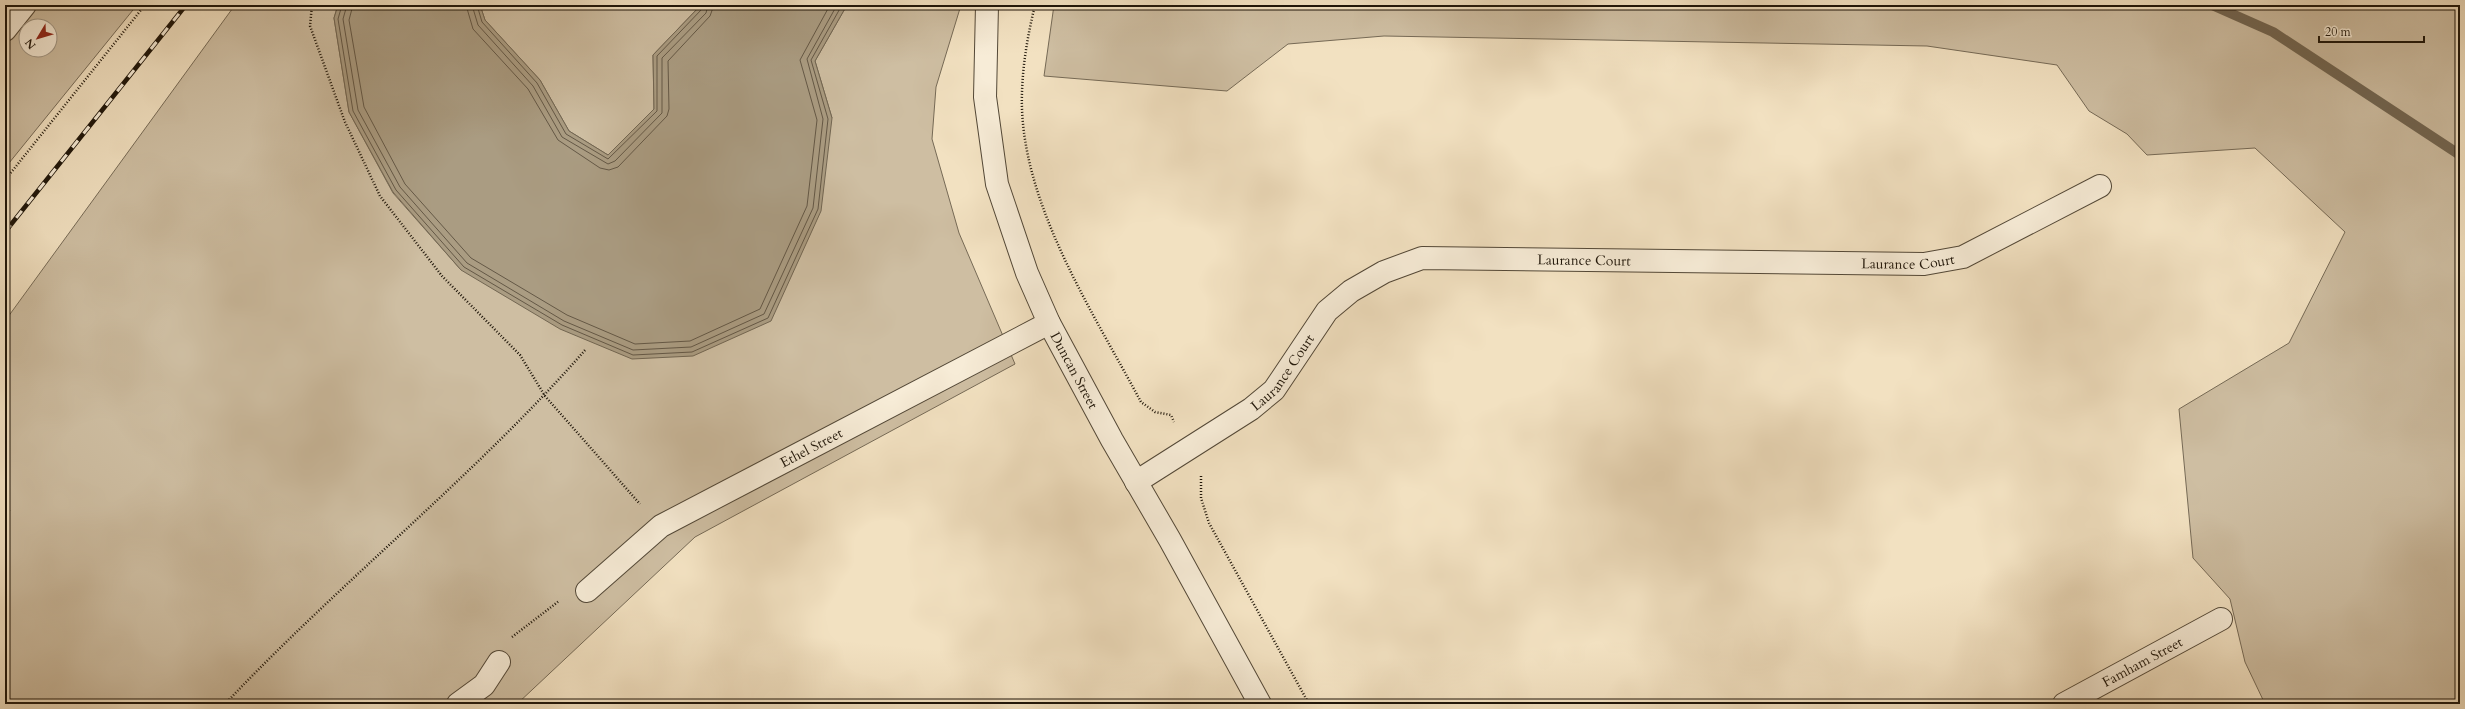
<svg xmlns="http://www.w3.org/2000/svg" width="2465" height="709" viewBox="0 0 2465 709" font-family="Cardo,serif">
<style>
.green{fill:#cebea2;stroke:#766a56;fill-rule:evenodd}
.water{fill:#aa9c82;stroke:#726652}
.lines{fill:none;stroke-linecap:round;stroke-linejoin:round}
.shore{stroke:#645846;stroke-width:1}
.stream{stroke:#726652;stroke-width:10}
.minor-casing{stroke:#534837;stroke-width:24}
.tertiary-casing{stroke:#534837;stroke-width:24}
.path{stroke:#1e1509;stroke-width:2.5;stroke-dasharray:1 2;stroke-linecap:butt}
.minor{stroke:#f7ecd7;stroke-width:22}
.tertiary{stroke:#f7ecd7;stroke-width:22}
.rail-casing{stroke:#1e1509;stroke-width:4.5}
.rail{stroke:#f7ecd7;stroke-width:3;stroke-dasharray:9;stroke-linecap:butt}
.labels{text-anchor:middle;stroke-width:3;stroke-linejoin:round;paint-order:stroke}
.street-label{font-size:14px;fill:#1e1509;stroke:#f7ecd7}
</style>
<rect width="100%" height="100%" fill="#f2e1c1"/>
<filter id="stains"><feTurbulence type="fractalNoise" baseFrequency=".005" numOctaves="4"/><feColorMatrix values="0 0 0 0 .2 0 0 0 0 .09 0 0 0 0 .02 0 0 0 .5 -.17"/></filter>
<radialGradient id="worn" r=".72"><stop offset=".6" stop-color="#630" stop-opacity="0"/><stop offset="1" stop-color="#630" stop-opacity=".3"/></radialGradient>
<path class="green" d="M5,5H137L5,168ZM26,26H50V50H26Z
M235,5H338L334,18L349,112L393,193L461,270L832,118L815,61L847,5H961L936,87L932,139L959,233L1015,364L695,537L517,704H5V513L10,511L5,502V321Z
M480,5H704L700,6L653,55L654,109L608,155L569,131L540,80L485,20Z
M1054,5H2460V704H2265L2245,662L2230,599L2193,558L2179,409L2289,343L2345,232L2255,148L2147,155L2127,134L2089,111L2057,65L1927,46L1384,36L1288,44L1227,91L1044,76Z"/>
<path class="water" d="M338,5H480L485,20L540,80L569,131L608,155L654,109L653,55L700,6L847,5L815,61L832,118L821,211L771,321L693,356L632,359L560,329L461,270L393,192L349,112L334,18Z"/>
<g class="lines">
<path class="shore" d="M342,5L338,19L353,111L396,190L464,267L562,325L633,355L692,352L768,318L818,209L828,119L811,60L842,5
M347,5L343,19L358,110L400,187L467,263L564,321L633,350L691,347L764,314L813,208L823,119L807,59L837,5
M353,5L349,20L364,107L405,184L471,258L567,315L635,344L690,341L760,309L807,206L817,120L800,60L830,5
M466,5L473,29L528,89L558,140L600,168L609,170L618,167L667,116L669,109L668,61L710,16L714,5
M472,5L478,25L533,86L562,137L608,164L615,161L662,113V58L706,13L708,5
M477,5L482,22L537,83L566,134L608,159L657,111V56L702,9L703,5"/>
<path class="stream" d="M2212,5L2273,32L2460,155"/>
<g class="minor-casing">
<g id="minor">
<path d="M5,30L25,5"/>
<path id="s1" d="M1136,482L1251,409L1274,390L1327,311L1351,291L1384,272L1422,258L1924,264L1963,257L2100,186"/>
<path id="s2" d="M587,591L661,526L1049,323"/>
<path d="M458,704L484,685L499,662"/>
<path id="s3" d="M2064,704L2221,619"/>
</g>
</g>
<g class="tertiary-casing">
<g id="tertiary">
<path id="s4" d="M987,5L985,97L997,184L1027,273L1049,323L1112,440L1170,540L1260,704"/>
</g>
</g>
<path class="path" d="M312,5L310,26L345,122L380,196L442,276L520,355L545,396L640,504
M1035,5C1028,34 1023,62 1022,92C1018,199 1092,310 1141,402L1155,412L1171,415L1174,422
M5,180L145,5
M1201,476V498L1209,523L1309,704
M512,637L559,601
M225,704C341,581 475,476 586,349"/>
<use href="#minor" class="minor"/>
<use href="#tertiary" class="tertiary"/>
<g class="rail-casing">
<path id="rail" d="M5,232L186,5"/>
</g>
<use href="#rail" class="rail"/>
</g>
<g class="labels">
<g class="street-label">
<text dy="5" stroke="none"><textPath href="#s1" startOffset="533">Laurance Court</textPath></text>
<text dy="5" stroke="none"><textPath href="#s1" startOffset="857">Laurance Court</textPath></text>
<text dy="5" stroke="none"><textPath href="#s4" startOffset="382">Duncan Street</textPath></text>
<text dy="5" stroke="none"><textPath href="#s1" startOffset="185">Laurance Court</textPath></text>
<text dy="5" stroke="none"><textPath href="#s2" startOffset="268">Ethel Street</textPath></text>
<text dy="5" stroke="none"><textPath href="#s3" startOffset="89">Famham Street</textPath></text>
</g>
</g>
<rect width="2465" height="709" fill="none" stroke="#f2e1c1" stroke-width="20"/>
<rect x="6" y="6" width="2453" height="697" fill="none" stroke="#1e1509" stroke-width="2"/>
<rect x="10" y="10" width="2445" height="689" fill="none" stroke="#1e1509"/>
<g transform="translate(38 38) rotate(232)"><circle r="19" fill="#f7ecd7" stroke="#a09685"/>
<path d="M0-3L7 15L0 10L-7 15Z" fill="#8f2418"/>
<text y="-6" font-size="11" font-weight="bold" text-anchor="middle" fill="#1e1509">N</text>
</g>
<path d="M2319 36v6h105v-6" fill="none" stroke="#1e1509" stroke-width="2"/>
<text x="2325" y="36" font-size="12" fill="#1e1509" stroke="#f7ecd7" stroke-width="3" paint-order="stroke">20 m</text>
<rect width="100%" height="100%" filter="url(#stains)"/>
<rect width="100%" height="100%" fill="url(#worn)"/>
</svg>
